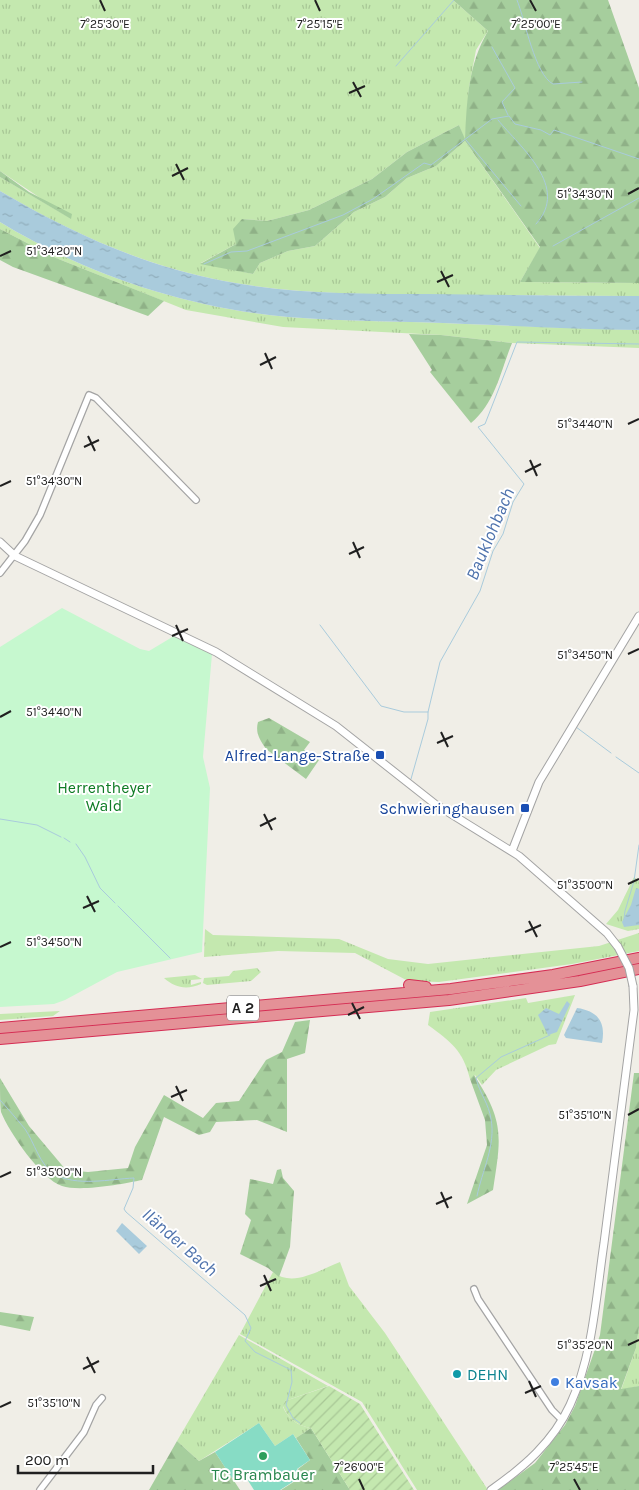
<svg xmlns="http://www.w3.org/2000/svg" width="639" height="1490" viewBox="0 0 639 1490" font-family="Karla,sans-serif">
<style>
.grass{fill:url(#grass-tufts);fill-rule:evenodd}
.forest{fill:url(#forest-firs)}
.park{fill:#c6f8cf}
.garden{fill:url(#garden-furrows)}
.pitch{fill:#87dcc5}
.water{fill:url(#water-ripples)}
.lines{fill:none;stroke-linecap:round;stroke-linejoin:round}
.stream{stroke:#a9cbdc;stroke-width:1}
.minor-casing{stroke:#a4a4a4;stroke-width:8}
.tertiary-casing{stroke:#a4a4a4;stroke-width:9}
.motorway-casing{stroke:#d52c53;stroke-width:12}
.minor{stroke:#fff;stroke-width:5.5}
.tertiary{stroke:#fff;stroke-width:7}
.motorway{stroke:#e49197;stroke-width:10}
.tertiary-bridge-casing{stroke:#a4a4a4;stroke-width:9;stroke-linecap:butt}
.tertiary-bridge{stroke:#fff;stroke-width:7}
.ticks{fill:none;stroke:#202020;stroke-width:2}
.transit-dot{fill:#1a4fb4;stroke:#fff;stroke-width:2}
.culture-dot{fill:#0f9aa8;stroke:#fff;stroke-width:2}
.shop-dot{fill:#3f7fe0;stroke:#fff;stroke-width:2}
.leisure-dot{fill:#2e9e5b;stroke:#fff;stroke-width:2}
.labels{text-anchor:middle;stroke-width:4;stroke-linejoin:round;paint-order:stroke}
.shield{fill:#fff;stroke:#636363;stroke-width:1}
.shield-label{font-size:15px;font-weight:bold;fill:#202020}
.transit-label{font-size:16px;fill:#164399;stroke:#fff;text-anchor:end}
.park-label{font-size:16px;fill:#0f7c25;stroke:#fff}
.culture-label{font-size:16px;fill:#0d838f;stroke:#fff;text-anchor:start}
.shop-label{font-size:16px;fill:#366cbe;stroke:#fff;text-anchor:start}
.leisure-label{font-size:16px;fill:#27864d;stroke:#fff}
.water-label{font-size:18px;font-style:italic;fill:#4f73ad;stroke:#fff}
.ticks-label{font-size:12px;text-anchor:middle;fill:#202020;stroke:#fff;stroke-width:4;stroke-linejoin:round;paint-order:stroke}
</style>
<defs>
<pattern id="grass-tufts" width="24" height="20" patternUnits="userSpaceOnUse" patternTransform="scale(1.25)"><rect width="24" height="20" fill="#c4e8af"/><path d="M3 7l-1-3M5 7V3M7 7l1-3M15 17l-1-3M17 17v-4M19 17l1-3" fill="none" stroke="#a8c796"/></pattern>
<pattern id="forest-firs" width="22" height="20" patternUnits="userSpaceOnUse" patternTransform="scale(1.25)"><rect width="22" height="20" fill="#a6ce9d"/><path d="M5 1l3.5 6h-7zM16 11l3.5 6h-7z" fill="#8fb187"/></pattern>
<pattern id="garden-furrows" width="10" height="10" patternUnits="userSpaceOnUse" patternTransform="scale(1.25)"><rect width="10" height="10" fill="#c4e8af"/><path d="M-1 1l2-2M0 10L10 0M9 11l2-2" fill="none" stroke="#a8c796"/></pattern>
<pattern id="water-ripples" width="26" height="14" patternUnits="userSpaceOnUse" patternTransform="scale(1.25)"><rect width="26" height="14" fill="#a9cbdc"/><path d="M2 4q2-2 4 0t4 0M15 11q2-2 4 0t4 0" fill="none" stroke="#91aebc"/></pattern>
</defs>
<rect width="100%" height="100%" fill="#f0eee7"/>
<path class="grass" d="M0,0H453L488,31L476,50L469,87L465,141L540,248L520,282L639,283V296C570,296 500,295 431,295C361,294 293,294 224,281C144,266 69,232 0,191V177L70,218L0,171ZM459,125L465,141L436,166L407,178L385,197L354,212L315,246L288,251L260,263L253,274L201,263L236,244L242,219L267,221L309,210L372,179L407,152Z
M0,222C87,275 187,308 288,317C347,322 407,321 465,324C523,326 581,329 639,330V348L512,343L441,335L283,327L186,310L56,258L0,229Z
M634,877L639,881V929L628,931L606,924L618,910Z
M205,929L213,935L339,939L388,959L428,964L599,946L639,933V951L572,964L439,982L408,981L355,953L278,951L204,957Z
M257,968L261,972L251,981L207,985L203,983L204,978L229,976L233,971Z
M195,975L202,979L191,980V985L201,982V984C187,990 175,988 164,978Z
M575,995L556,1044L549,1045L496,1070L482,1085L475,1075L470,1079C463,1050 451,1042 428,1025L430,1012L526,998L528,1003Z
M60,1011L53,1016L0,1020V1014Z
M340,1262L349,1286L385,1333L488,1490H417L362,1402L240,1334L273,1272C293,1288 319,1270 340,1262Z
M639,1327V1386L621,1390L636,1348Z
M239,1335L328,1386L285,1401L283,1407C288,1419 298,1426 311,1428L296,1438L293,1434L275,1446L259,1423L199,1461L177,1441Z"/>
<path class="forest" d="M453,0H608L639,88V283L520,282L540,247L465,141L436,166L407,178L385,197L354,212L315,246L288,251L260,263L253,274L200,264L236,244L233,229L242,219L267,221L309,210L372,179L407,152L459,125L465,139C467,100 468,65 488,31Z
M0,171L29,192L72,214L71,219L0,177Z
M0,229L56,258L164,301L148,316L13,267L0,260Z
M409,334L441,335L512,343C501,370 495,404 471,423L430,372L432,370Z
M269,718L310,742L304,750L319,760L306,779L266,749C260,740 255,733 258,722Z
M310,1020L305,1053L287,1059V1132L257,1120L216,1122L210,1132L199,1135L164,1117L142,1180C123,1184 80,1192 62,1186C41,1179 9,1132 1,1112C0,1104 0,1088 0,1078L29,1126L66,1170L88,1172L128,1168L135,1147L164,1095L203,1118L216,1103L239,1101L266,1060L282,1052L295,1022Z
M634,1073H639V1327L636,1348L621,1389L639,1386V1490H498L535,1463L565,1425L575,1406L600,1335Z
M474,1075C505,1122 501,1138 493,1190L467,1204L487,1145L485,1120L470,1079Z
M281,1169L283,1178L294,1191L290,1247L279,1277L268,1268L240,1254L251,1220L245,1214L250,1179L273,1184L277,1170Z
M0,1312L34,1317L30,1331L0,1325Z
M311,1428L350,1490H281L303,1476L298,1469L310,1460L296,1438Z
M177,1441L199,1461L215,1452L240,1490H149Z"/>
<path class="park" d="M62,608L140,649L149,651L174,636L212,654L203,757L210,788L202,952L117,972L65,1000L54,1004L0,1007V647Z"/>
<path class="garden" d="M329,1386L360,1404L414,1490H350L311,1428C298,1426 288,1419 283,1406L285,1401Z"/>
<path class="pitch" d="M259,1423L275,1446L293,1434L310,1460L297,1469L302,1476L280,1490H254L242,1471L232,1478L215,1452Z"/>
<path class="water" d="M0,191C70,232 143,266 224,281C291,294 359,294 427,294C498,295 568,296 639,296V330C581,330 523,326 465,324C407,321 347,322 288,317C187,308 87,275 0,222Z
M636,888L639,889V925L624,927L622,922L631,905Z
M567,1001L570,1004L557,1032L548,1035L538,1015L546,1008L559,1014Z
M577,1008C598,1011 606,1022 602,1043L566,1038L564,1035Z
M122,1223L147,1246L139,1254L116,1231Z"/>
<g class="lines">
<path class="stream" d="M517,0C525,20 535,75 553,84L582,82
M492,47L515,88L502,102L508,115
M396,66L454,0
M498,120C521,148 570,187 536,224
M466,140L521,206
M553,246L639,198
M204,264L231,252L247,251L343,215L373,199L424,163L431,165L492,119L509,116L515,124L541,130L550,135L554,130L639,159
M320,625L381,706L404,712H428
M576,727L611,753
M616,757L639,773
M411,779L428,719V712L440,662L480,591L493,551L503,534L513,502L524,484L478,427L485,424L517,342L639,344
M0,819L37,825L61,837
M64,838L70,842
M76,844L85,857L100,888L115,903
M118,906L170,958
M624,919L625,911L634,881L639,845
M0,1100C8,1109 17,1119 25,1129C34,1142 40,1165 54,1174C76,1187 111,1179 134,1178L133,1188L124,1209L126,1212L245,1315L251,1328L245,1341L255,1352L291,1370L292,1382L286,1405L293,1418L300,1423
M477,1196C482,1171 496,1145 491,1119C489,1104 479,1092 476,1078L501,1057L550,1035"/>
<g class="minor-casing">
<path id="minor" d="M0,573L25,541L40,515L89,395L96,398L196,500
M474,1289L478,1299L552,1410L562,1420
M40,1490L84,1432L96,1405L102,1398"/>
</g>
<g class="tertiary-casing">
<path id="tertiary" d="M0,542L15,556L216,652L336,726L435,804L519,856L607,933L618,947
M512,851L539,782L639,616
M491,1490C524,1467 553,1442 570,1405C593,1355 596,1297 604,1243C614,1165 624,1087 634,1010L633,986"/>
</g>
<g class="motorway-casing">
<path id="motorway" d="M409,985L426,987
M0,1028L451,989L553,975L639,958
M0,1039L449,1000L580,981L639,969"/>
</g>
<use href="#minor" class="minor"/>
<use href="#tertiary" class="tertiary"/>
<use href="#motorway" class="motorway"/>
<g class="tertiary-bridge-casing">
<path id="tertiary-bridge" d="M618,947L629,968L633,986"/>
</g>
<use href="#tertiary-bridge" class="tertiary-bridge"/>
</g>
<path class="ticks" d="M100,0L105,11M315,0L320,11M530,0L536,11M353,82L361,97M349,93L365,86M176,164L184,180M172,176L188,168M628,194L639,188M0,256L11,251M441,271L449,287M437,282L453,275M265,353L272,369M260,365L276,357M628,424L639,419M88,436L95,451M84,447L99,440M530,460L537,476M525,472L541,464M0,486L11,481M353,542L360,558M349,554L364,547M176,625L183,641M172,636L188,629M628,654L639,649M0,717L11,711M441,732L448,747M437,743L453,736M264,814L272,830M260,826L276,818M628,884L639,879M87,896L95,912M83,908L99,901M529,921L537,937M525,932L541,925M0,947L11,942M352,1003L360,1019M348,1015L364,1007M176,1086L183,1101M171,1097L187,1090M628,1115L639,1109M0,1177L11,1172M441,1192L448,1208M436,1204L452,1197M264,1275L271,1291M260,1286L276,1279M628,1345L639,1340M87,1357L95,1373M83,1369L99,1361M529,1381L536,1397M525,1393L541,1386M0,1407L11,1402M359,1479L364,1490M574,1479L580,1490"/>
<g class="transit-dot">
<rect x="375" y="750" width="10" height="10" rx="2.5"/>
<rect x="520" y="803" width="10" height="10" rx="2.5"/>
</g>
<circle class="culture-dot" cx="457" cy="1374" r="5"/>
<circle class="shop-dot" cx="555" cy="1382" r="5"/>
<circle class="leisure-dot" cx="263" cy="1456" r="5"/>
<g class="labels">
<rect class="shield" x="227" y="995.5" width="32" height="25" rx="4"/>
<g class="shield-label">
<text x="243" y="1013">A 2</text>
</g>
<g class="transit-label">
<text x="370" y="761">Alfred-Lange-Straße</text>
<text x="515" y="814">Schwieringhausen</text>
</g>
<g class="park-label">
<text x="104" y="793">Herrentheyer<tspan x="104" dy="18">Wald</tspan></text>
</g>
<g class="culture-label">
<text x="467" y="1380">DEHN</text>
</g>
<g class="shop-label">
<text x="565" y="1388">Kavsak</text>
</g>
<g class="leisure-label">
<text x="263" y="1480">TC Brambauer</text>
</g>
<g class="water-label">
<text transform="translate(490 534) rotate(-67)" y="6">Bauklohbach</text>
<text transform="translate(180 1242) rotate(41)" y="6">Iländer Bach</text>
</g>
</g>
<g class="ticks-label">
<text x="105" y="28">7°25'30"E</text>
<text x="320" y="28">7°25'15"E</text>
<text x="536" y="28">7°25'00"E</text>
<text x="585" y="198">51°34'30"N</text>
<text x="54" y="255">51°34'20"N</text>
<text x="585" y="428">51°34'40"N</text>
<text x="54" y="485">51°34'30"N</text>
<text x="585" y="659">51°34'50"N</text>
<text x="54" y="716">51°34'40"N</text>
<text x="585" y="889">51°35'00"N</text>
<text x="54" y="946">51°34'50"N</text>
<text x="585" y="1119">51°35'10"N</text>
<text x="54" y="1176">51°35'00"N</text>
<text x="585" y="1349">51°35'20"N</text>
<text x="54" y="1407">51°35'10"N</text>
<text x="359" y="1471">7°26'00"E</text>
<text x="574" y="1471">7°25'45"E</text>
</g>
<path d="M18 1465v8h135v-8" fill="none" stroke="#202020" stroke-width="2.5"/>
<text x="25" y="1465" font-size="15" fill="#202020" stroke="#ffffff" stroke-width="4" paint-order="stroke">200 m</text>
</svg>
